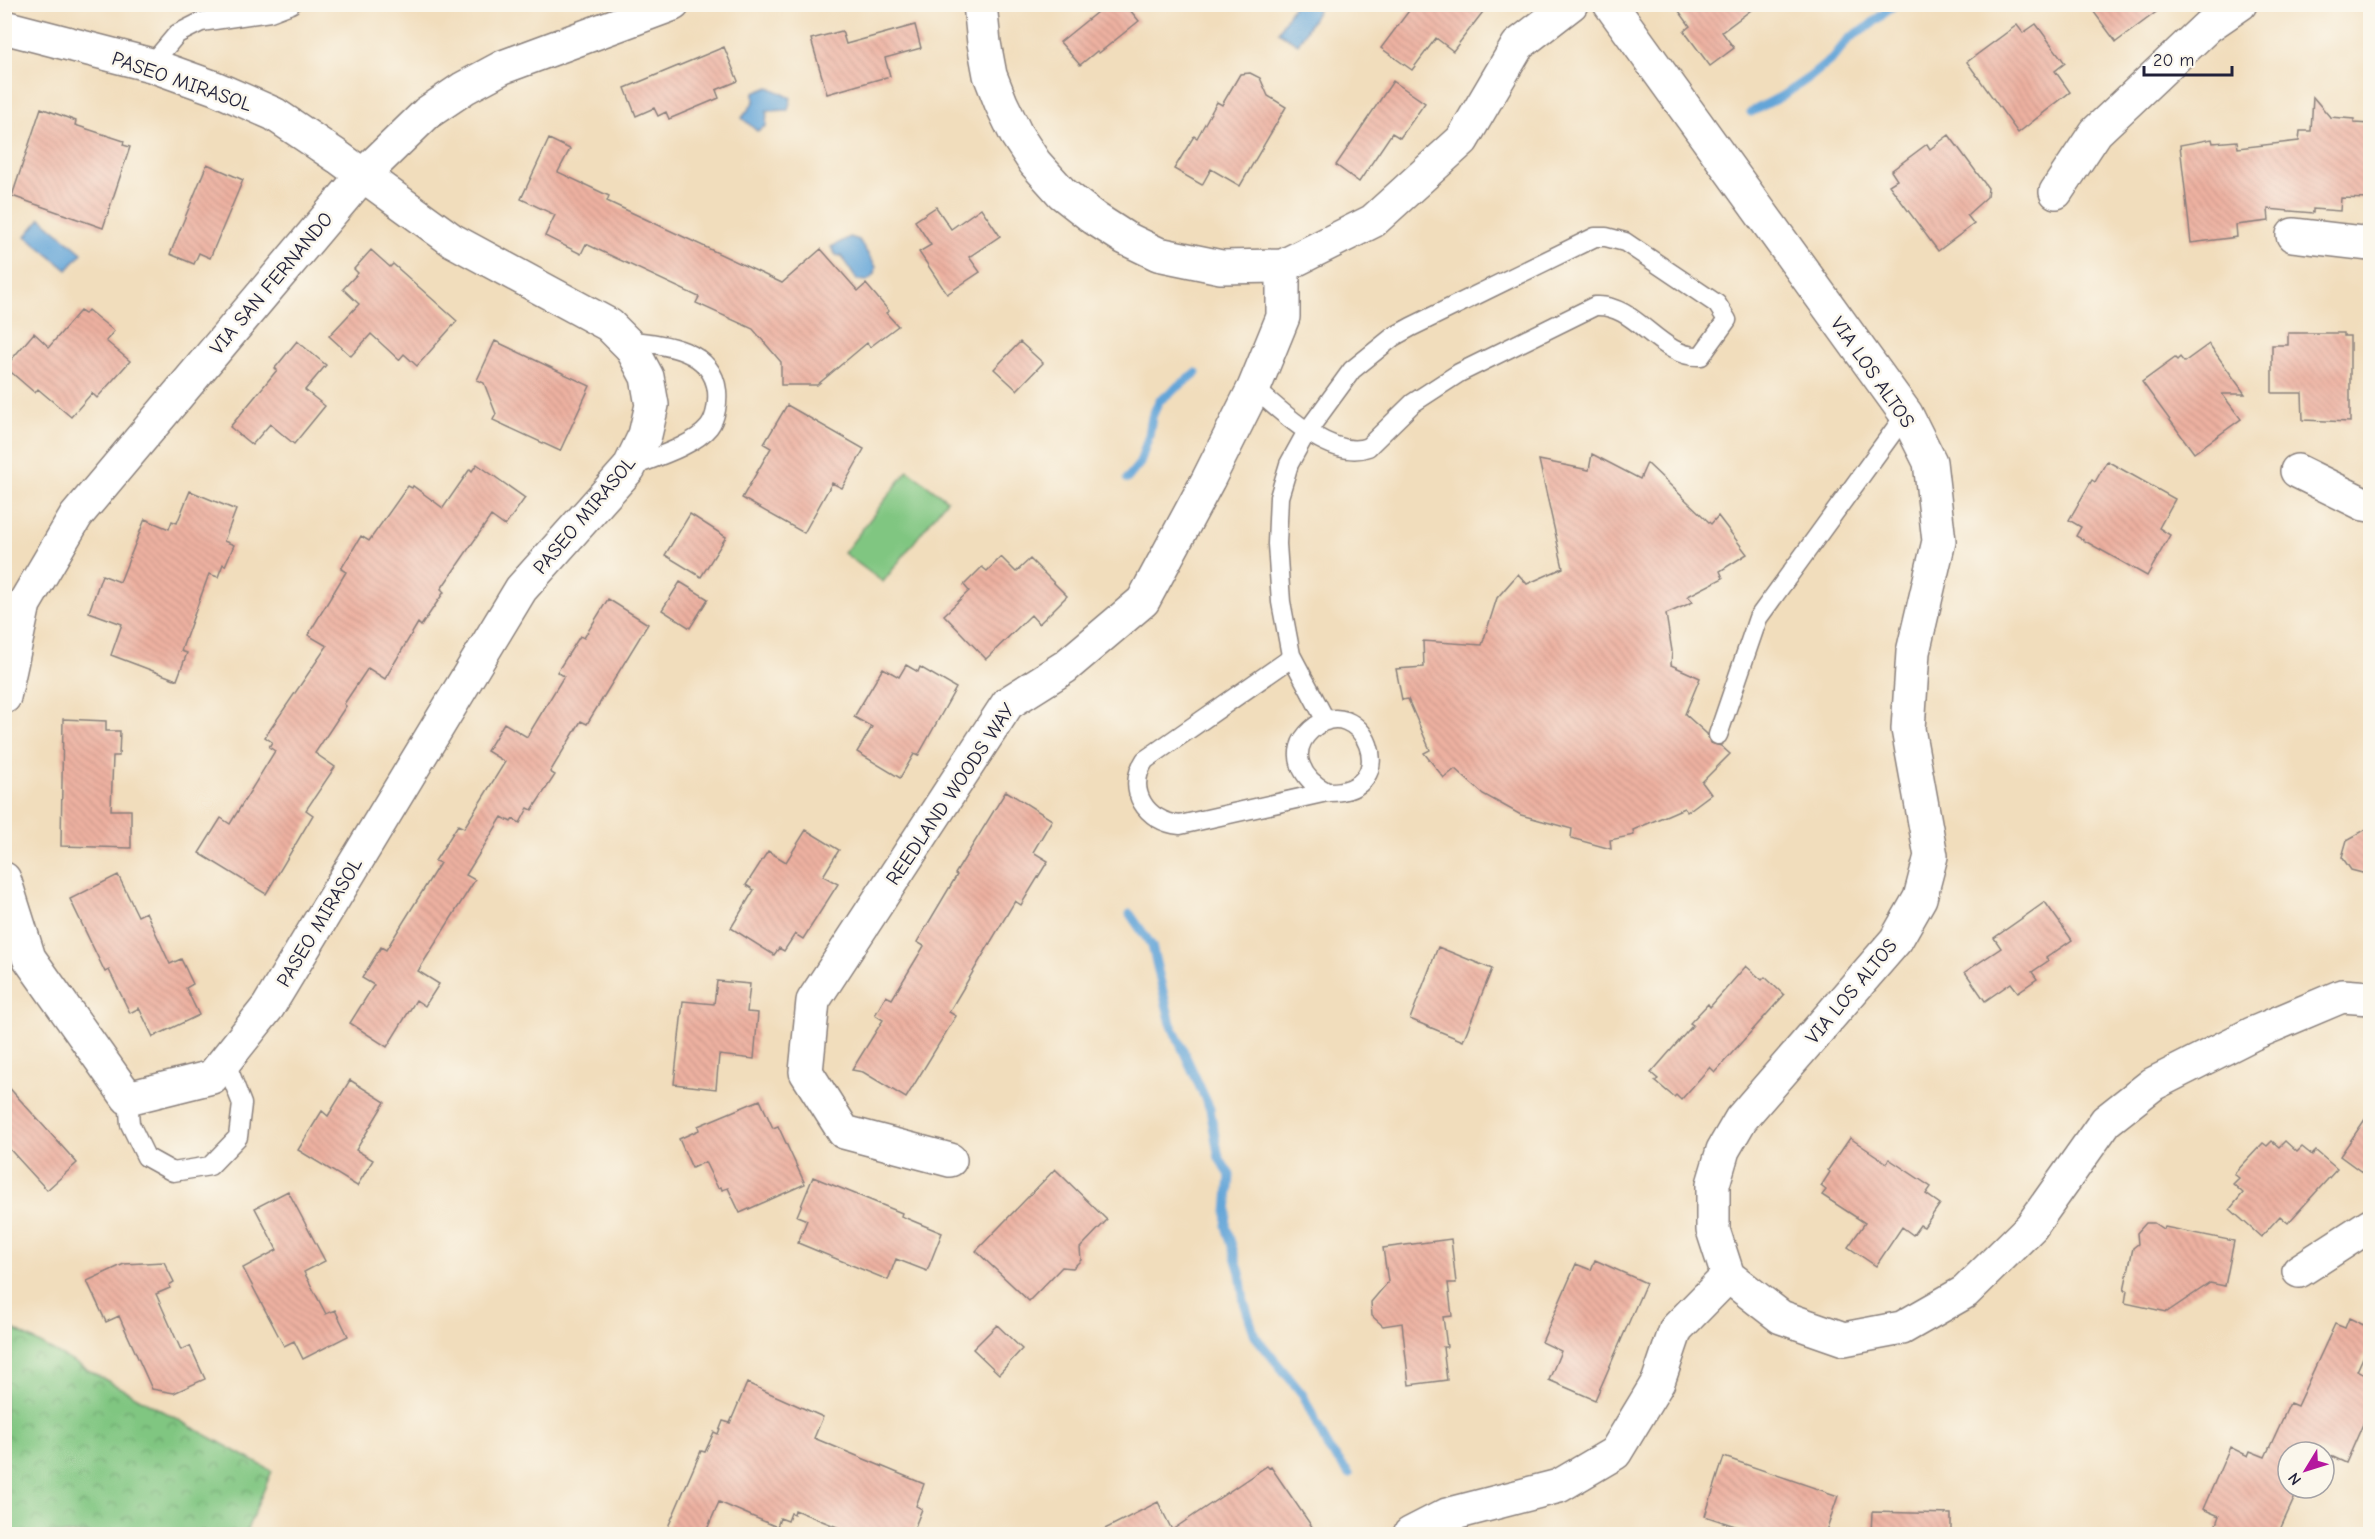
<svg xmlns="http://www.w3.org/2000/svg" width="2375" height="1539" viewBox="0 0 2375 1539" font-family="'Comic Neue',sans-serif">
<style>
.grass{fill:#80c681;stroke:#51745e;stroke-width:1.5}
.park{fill:url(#park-crowns);stroke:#51745e;stroke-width:1.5}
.water{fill:#64a5d8;stroke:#43648a;stroke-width:1.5}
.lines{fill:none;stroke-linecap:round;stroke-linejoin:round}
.stream{stroke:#64a5d8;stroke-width:9}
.building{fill:url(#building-back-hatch)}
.lane-casing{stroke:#8a807c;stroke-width:21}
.street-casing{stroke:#8a807c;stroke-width:36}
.secondary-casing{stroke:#8a807c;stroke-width:36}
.lane{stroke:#fff;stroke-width:18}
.street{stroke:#fff;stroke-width:33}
.secondary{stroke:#fff;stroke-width:33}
.labels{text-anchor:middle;stroke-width:5;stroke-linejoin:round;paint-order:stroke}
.street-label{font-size:20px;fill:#22223b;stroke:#fbf7ec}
</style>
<defs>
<pattern id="park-crowns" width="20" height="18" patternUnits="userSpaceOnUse" patternTransform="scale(1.5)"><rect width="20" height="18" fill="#80c681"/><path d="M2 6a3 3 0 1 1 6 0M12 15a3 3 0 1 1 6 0" fill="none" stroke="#68a06b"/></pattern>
<pattern id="building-back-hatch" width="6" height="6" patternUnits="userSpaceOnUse" patternTransform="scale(1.5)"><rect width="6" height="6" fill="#edb1a0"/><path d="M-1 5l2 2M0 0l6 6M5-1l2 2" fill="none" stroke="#cb988b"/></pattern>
</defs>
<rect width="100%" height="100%" fill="#fbf7ec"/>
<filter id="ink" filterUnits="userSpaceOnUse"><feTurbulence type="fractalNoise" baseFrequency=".0167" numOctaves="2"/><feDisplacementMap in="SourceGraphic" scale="12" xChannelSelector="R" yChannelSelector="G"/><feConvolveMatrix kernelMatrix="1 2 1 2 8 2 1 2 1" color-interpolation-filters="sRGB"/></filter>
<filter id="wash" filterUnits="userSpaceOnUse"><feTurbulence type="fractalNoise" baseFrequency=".008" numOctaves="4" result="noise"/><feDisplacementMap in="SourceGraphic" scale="24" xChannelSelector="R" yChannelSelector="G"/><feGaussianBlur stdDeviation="1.35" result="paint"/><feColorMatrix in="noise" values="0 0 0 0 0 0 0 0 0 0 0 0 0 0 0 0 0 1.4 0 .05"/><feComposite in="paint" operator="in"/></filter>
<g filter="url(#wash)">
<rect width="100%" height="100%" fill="#f1ddbc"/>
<path class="grass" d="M908,470L947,500L883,582L844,553Z"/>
<path class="park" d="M4,1324L272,1471L245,1534H5Z"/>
<path class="water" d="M1294,5H1321L1298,44L1278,32Z
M769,87L791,98L788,110L767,111L766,126L757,131L742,118L754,102V93Z
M41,218L82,253L67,270L26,236Z
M850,237L859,240L876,267L875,274L867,281L857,280L841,256L836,255L831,247Z"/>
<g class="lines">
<path class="stream" d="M1751,112L1782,96L1810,77L1833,58L1849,38L1869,26L1895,4
M1127,479L1140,463L1149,435L1152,417L1159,401L1196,373
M1130,914L1152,946L1171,1024L1210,1109L1219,1158L1230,1175L1226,1226L1240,1273L1244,1302L1255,1336L1303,1395L1328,1448L1349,1474"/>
</g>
<g id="blocks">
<path class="building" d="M1107,4H1125L1139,21L1099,53L1097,51L1080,65L1060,42Z
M1414,4H1489L1453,51L1436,38L1412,70L1381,48Z
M1674,4H1759L1722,32L1734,48L1710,66L1684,31L1690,26Z
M2088,4H2167L2116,42Z
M2036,24L2065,63L2055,71L2070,92L2018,133L1967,62L2017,25L2023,33Z
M915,25L921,48L885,58L890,76L827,94L811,39L842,31L846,44Z
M724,47L738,81L716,90L719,98L669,119L666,112L658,116L654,108L636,116L625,88Z
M1250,73L1260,78L1268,96L1286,107L1240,186L1211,169L1202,185L1174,169L1194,136L1197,138L1217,102L1222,105L1240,74Z
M1393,81L1425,103L1400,138L1392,133L1359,182L1336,165Z
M2313,97L2330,117L2354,119V123L2370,124V199L2341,198L2340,211L2313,209V213L2268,209L2269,221L2236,225L2237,237L2191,243L2180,145L2212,139L2213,143L2237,141L2238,148L2299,141L2300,131H2311Z
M41,108L76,121L75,125L124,141L123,145L130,147L103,228L12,196Z
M1949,135L1988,188L1987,197L1967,215L1974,224L1938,251L1889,185L1897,180L1891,171L1927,144L1930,149Z
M549,139L570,149L558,172L609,196L607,201L782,283L821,249L858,291L866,284L889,311L886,313L898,326L870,347L867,343L817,385H781V362L753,329L696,303L699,297L586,244L581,254L545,236L555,215L521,199Z
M207,164L243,180L210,258L199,253L194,264L170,254Z
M936,207L951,229L981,208L1000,236L969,257L980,272L947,294L919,252L931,245L915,221Z
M371,250L390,267L393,264L457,321L417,366L404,354L399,360L371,334L351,356L329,336L359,304L343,289L358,273L354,269Z
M88,310L114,331L106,341L130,361L97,398L92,393L71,417L38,389L35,393L5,367L34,333L49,347L80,311L85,314Z
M2288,333H2344V336H2350V422L2303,420L2302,393H2272V345H2288Z
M297,341L326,365L305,390L325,406L294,444L270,424L252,445L230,427L277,370L275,368Z
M495,341L590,386L560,451L493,420L496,414L484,383L477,380Z
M1020,342L1043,363L1017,390L994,369Z
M2209,344L2245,394H2222L2241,419L2194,453L2142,382L2175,358L2177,360L2180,357L2184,362Z
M787,405L864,449L842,488L832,483L804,533L742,498L771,448L764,444Z
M1592,454L1640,479L1647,463L1711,524L1718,516L1747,554L1720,571L1723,578L1688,596L1693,602L1666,614L1672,651L1671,665L1700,678L1685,714L1707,734L1710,743L1721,746L1730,754L1702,782L1711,794L1687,812L1684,808L1633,830L1634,835L1610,840L1611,849L1571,838L1572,829L1521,815L1483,794L1455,769L1444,778L1424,753L1430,750L1408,699L1402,700L1396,669L1424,667L1423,641L1482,645L1497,598L1518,574L1527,584L1563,568L1539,460L1589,470Z
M2107,461L2175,499L2159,528L2170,535L2147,576L2076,536L2081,527L2069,520L2092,480L2095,482Z
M477,464L525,498L505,526L491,516L441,589L444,592L421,626L418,623L385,679L368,668L344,704L346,706L315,753L335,767L306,810L313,815L266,894L199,853L221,818L230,824L275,751L269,747L272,742L265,737L327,646L308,635L346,572L341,569L361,536L369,541L408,486L412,488L413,486L443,508L470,469L472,471Z
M190,491L236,510L224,541L234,545L225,566L223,564L218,577L209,574L181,651L187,653L177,680L111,655L122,624L89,612L102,575L120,582L145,519L169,529L172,521L177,523Z
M690,514L726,537L701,577L665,555Z
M1001,557L1016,572L1030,559L1067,596L1039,624L1031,615L986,659L944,615L969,591L964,585L982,567L987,571Z
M680,582L708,599L690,628L662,610Z
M608,599L648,624L587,724L581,721L550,772L555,775L532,810L528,808L520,823L513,819L511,822L502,817L466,875L475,880L418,971L439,984L425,1006L416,1000L387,1047L350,1023L374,985L362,978L381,947L386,950L440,863L435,861L458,825L464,828L505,762L487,751L504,723L527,737L564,676L557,672L580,636L584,638Z
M906,665L918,672L920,667L956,688L918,756L914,754L900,778L857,752L872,727L854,717L883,668L899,677Z
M63,719L106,721V731H120L119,756H113L111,810H131V848L61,846Z
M1006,791L1052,820L1033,852L1048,861L1021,905L1015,901L949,1012L956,1016L906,1098L863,1072L852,1070L883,1020L875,1015L886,996L892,999L924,946L917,942L957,875L955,874Z
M2370,827V875L2351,870L2342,857L2347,840Z
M806,830L839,850L823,876L838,884L803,939L795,934L784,951L779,948L774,955L731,928L754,890L746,885L768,851L786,862Z
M118,875L138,916L146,912L170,964L181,959L193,984L186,988L199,1015L153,1037L139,1008L130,1013L109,970L105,972L70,899Z
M2045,902L2072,940L2046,958L2048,961L2032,972L2037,979L2018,992L2011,983L1985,1001L1965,972L2001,948L1994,938Z
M1438,947L1492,969L1463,1041L1410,1019Z
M1746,966L1762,980L1765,977L1784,995L1715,1072L1710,1067L1681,1100L1676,1095L1674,1097L1655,1081L1658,1079L1651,1073L1693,1025L1690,1023L1708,1004L1710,1007Z
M717,981L750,984L747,1012L758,1013L754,1059L719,1055L716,1089L674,1084L683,1001L714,1004Z
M350,1080L385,1102L356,1150L373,1160L357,1186L298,1150L322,1111L328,1116Z
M4,1082L77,1163L47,1190L4,1143Z
M760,1100L773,1128L778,1126L805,1184L740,1213L728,1188L722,1190L721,1187L718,1188L705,1162L692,1168L679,1139L699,1130L698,1126Z
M2370,1112V1178L2340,1156Z
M1850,1138L1887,1163L1889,1159L1931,1187L1926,1194L1940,1204L1924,1227L1920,1225L1913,1235L1902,1227L1876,1266L1848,1247L1865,1223L1822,1195L1826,1190L1821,1186L1830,1172L1828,1170Z
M2272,1141L2279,1147L2285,1141L2297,1152L2302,1147L2312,1155L2316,1151L2337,1169L2288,1223L2280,1216L2261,1237L2230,1209L2243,1193L2233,1184L2239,1178L2234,1174L2263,1143L2267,1146Z
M1055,1169L1107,1220L1080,1248L1081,1260L1073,1268L1062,1267L1029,1301L976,1251Z
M813,1177L902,1213L901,1216L942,1233L927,1271L896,1259L888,1280L798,1243L807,1220L797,1216Z
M288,1191L325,1261L304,1272L326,1314L335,1310L348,1336L303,1359L294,1341L284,1346L243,1268L277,1250L255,1208Z
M2146,1223H2154L2163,1229L2165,1227L2234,1241L2225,1286L2210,1283L2167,1312L2125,1303L2127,1290H2124L2133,1248L2138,1244L2137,1233Z
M1451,1239L1456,1283H1448L1452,1316L1443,1317L1447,1347H1443L1447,1380L1409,1385L1402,1323L1383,1326L1372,1316L1371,1302L1388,1282L1383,1248Z
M1595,1260L1646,1283L1595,1400L1549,1380L1561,1351L1542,1342L1576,1264L1591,1270Z
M164,1262L174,1282L169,1285L170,1288L156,1294L181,1350L190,1346L205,1379L174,1393L152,1389L119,1316L106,1322L87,1281L124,1264Z
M2349,1318L2370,1328V1342L2357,1371L2370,1377V1408L2346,1463L2316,1449L2315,1452H2288V1488H2299L2278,1534H2233L2215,1527L2219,1516L2203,1509L2230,1447L2248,1456L2250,1451L2265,1457L2290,1403L2297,1406L2335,1324L2345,1328Z
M997,1325L1022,1349L999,1374L973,1349Z
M747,1383L823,1417L814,1438L924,1484L916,1506L922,1509L912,1534H834L837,1527L795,1510L794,1514L791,1513L788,1521L780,1518L777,1527L719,1502L705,1534H665L701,1451L705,1452L714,1432L718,1434L723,1421L730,1423Z
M1724,1457L1838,1496L1825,1534H1759L1705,1516Z
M1267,1466L1269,1468L1271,1467L1317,1534H1095L1158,1502L1172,1530Z
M1872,1512L1951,1514V1534H1871Z"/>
</g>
</g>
<g filter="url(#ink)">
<use href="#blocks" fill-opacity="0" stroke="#8a807c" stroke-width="1.5"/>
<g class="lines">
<g class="lane-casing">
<path id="lane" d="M151,65L177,34L201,22L270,12L291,4
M624,340C659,344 712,347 717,391C718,402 716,418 709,427C694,446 653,458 631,467
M1254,388C1281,411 1331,461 1368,447L1413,403L1459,373L1595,306C1636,303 1660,359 1701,356L1727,320L1717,304L1625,242L1606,237H1595L1411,327L1393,337L1352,370L1306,433L1289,464L1279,497L1277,544L1281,602L1291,655L1287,661L1145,760C1125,790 1146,822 1180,825L1327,792C1408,794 1361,685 1311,730C1287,752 1302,780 1327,792
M1291,655L1326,721
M1718,735L1758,618L1906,414
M128,1098L130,1124L146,1157L173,1172L210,1166L238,1137L242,1104L225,1060"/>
</g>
<g class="street-casing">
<path id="street" d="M1610,4L1906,414L1930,462L1939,541L1913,652L1908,729L1931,856L1920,898L1896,940L1741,1119L1723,1150L1713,1184V1230L1728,1276L1781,1317L1844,1339L1902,1328L1965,1292L2031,1227L2106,1121L2153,1084L2252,1034L2342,996L2370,998
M4,27L151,65L215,88L274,114L338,157L452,240L609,325L631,347L647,377L652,405L645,435L629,468L521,589L268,1007L212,1077L128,1098L29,958L4,879
M2056,192L2096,132L2208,26L2240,4
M2293,235L2370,244
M2297,471L2364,504L2370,505
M4,697L24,604L76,516L362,176L427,113L464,88L503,67L673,4
M950,1160L844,1132L806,1072L813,1001L1008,703L1065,667L1143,601L1208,480L1254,388L1283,317V266
M2299,1271L2370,1225
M1410,1534L1447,1515L1559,1486L1615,1453L1658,1382L1676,1329L1728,1276"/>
</g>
<g class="secondary-casing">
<path id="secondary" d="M980,4L984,43L990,75L1001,103L1016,134L1035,163L1062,193L1094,218L1125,238L1158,254L1221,267L1283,266L1373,221L1462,140L1518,45L1571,4"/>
</g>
<use href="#lane" class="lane"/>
<use href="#street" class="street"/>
<use href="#secondary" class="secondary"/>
</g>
</g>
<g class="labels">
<g class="street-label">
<text transform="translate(182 81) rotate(19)" y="7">PASEO MIRASOL</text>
<text transform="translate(271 283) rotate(-50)" y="7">VIA SAN FERNANDO</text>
<text transform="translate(1873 372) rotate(55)" y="7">VIA LOS ALTOS</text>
<text transform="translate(584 515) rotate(-50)" y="7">PASEO MIRASOL</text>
<text transform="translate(950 794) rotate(-56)" y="7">REEDLAND WOODS WAY</text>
<text transform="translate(319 922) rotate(-59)" y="7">PASEO MIRASOL</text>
<text transform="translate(1851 991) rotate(-50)" y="7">VIA LOS ALTOS</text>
</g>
</g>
<rect width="2375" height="1539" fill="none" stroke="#fbf7ec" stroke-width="24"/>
<g transform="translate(2306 1470) rotate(232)"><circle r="28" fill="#fbf7ec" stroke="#a4a2a5" stroke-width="1.5"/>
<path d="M0-4.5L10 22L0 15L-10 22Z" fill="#b5179e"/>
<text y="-9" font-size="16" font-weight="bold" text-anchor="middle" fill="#22223b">N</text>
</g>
<path d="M2144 66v9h88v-9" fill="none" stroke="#22223b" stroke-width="3"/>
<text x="2153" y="66" font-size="18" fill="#22223b" stroke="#fbf7ec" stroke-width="4.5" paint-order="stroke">20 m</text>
</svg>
